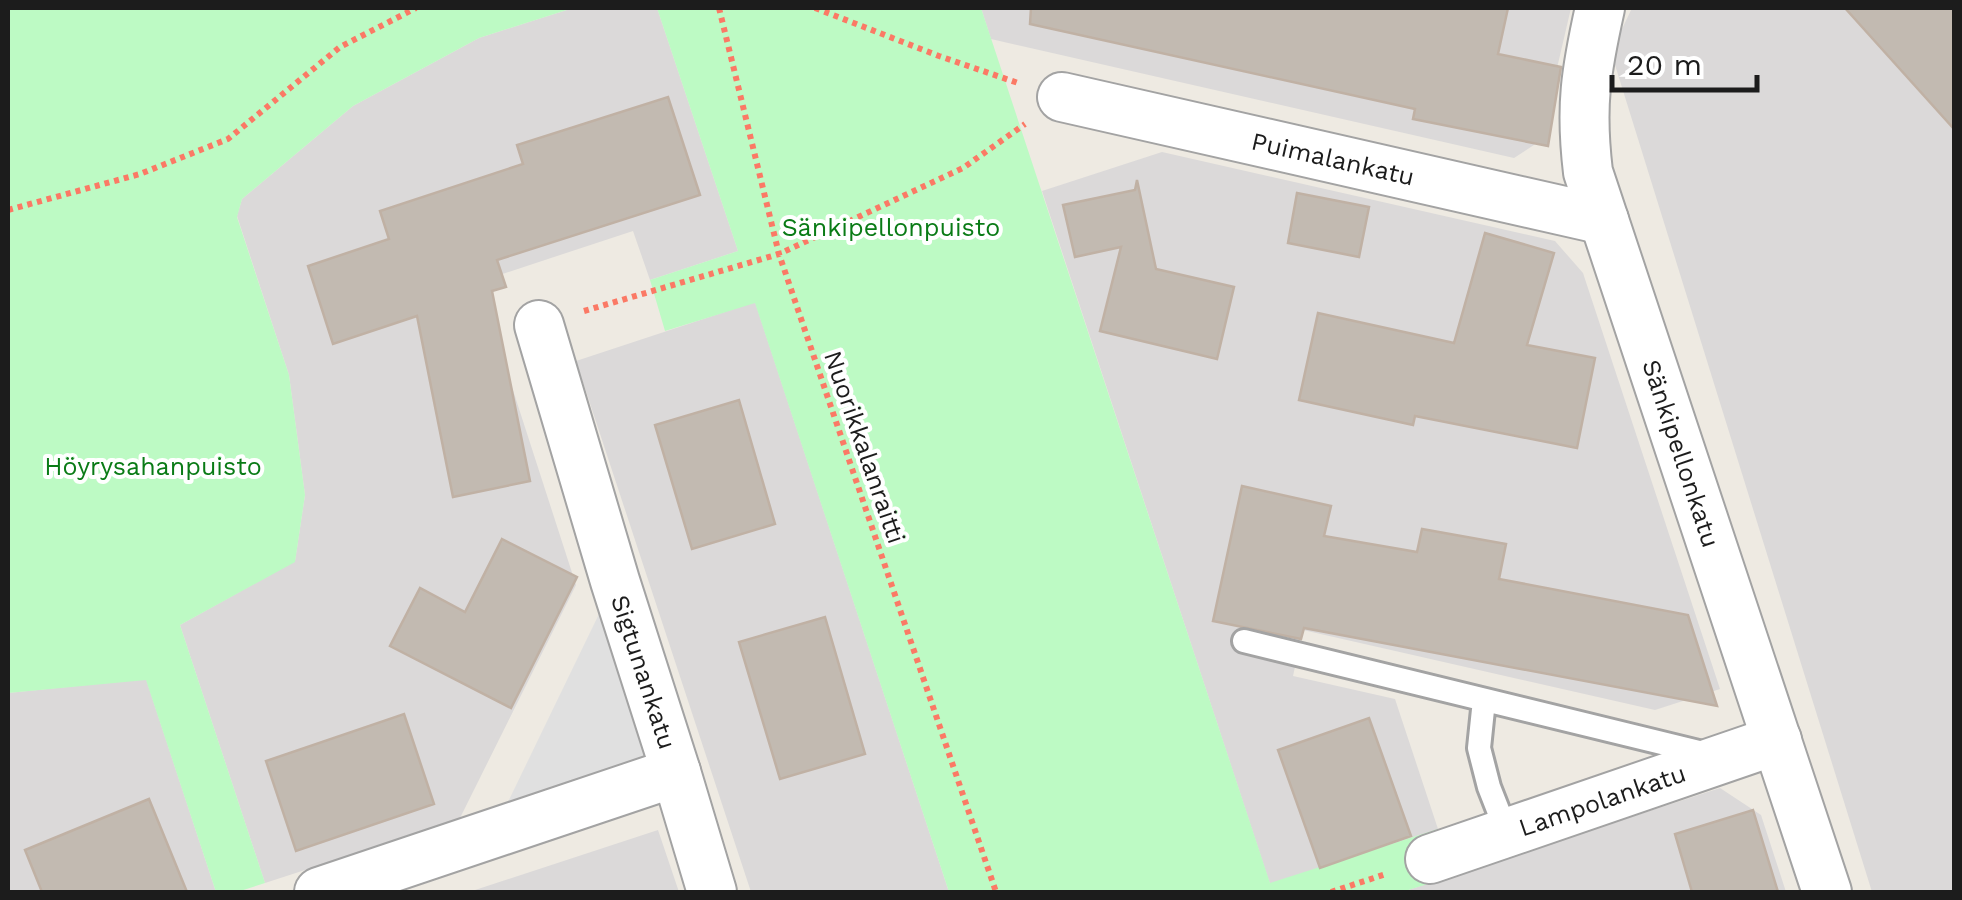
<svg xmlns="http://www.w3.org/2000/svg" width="1962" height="900" viewBox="0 0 1962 900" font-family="'Work Sans',sans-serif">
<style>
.residential{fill:#dbd9d9}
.park{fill:#bdfac4}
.parking{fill:#e0e0e0}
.building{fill:#c2bab1;stroke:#c0b1a4;stroke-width:2.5}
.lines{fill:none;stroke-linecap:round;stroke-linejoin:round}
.service-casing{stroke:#a3a3a3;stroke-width:28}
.minor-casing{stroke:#a3a3a3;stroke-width:52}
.path{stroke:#fb7965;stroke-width:6;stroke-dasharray:5 5;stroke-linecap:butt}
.service{stroke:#fff;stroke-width:22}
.minor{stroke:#fff;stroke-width:48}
.labels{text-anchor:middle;stroke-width:8;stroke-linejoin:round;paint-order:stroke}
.street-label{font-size:25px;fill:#1c1c1c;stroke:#fff}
.park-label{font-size:25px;fill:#0a7b16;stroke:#fff}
</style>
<rect width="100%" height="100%" fill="#eeeae2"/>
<path class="residential" d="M573,8H657L738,251L650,280L633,231L478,282L576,585L459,820L265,883L180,625L295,561L305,495L289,375L237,216L242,199L353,106L479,38Z
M981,8H1571L1540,141L1514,158L991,39Z
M1632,8H1954V892H1872L1611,52Z
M1162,152L1555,241L1583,273L1720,689L1655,710L1303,630L1293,676L1395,699L1438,829L1270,884L1042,191Z
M755,302L949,892H751L576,361Z
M146,679L216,892H8V693Z
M1720,788L1761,815L1786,892H1402Z
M658,830L679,892H469Z"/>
<path class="park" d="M8,8H573L479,38L353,106L242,199L237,217L289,375L305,495L295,562L180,625L265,883L237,892H216L146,680L8,693Z
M657,8H981L1270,883L1438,829L1453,876L1402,892H949L755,303L665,331L650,280L738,251Z"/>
<path class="parking" d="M615,581L676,772L492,835Z"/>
<path class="building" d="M1031,8H1508L1498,54L1561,67L1548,146L1413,119L1415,109L1030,24Z
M1845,8H1954V129Z
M668,97L700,195L497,260L506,287L492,291L530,481L453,497L417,316L333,344L308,266L389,239L380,211L523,164L517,145Z
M1137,180L1156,269L1234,287L1217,359L1100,331L1121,247L1075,257L1063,205L1135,190Z
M1297,193L1369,207L1359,257L1288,243Z
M1485,233L1554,253L1527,345L1595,358L1577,448L1415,416L1413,425L1299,400L1318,313L1454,343Z
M739,400L775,524L692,549L655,425Z
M1242,486L1331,506L1324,536L1417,552L1422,529L1506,544L1499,579L1688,615L1717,706L1304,628L1301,639L1213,621Z
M502,539L577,577L511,708L390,646L420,588L465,612Z
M825,617L865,754L780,779L739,642Z
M404,714L434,804L296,851L266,761Z
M1369,718L1411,836L1320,868L1278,750Z
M149,799L187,892H42L25,850Z
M1753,810L1778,892H1692L1675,834Z"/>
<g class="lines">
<g class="service-casing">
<path id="service" d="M1244,641L1711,755
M1484,700L1479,748L1489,787L1507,833"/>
</g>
<g class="minor-casing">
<g id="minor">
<path id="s1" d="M1600,8C1586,71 1580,106 1588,172L1827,892"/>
<path id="s2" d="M1062,97L1604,220"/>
<path d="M676,772L712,892"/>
<path id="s3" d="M1430,859L1777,740"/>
<path d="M319,892L676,772L615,581L539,325"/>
</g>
</g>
<path class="path" d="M719,8L779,254L996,892
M815,8L939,56L1018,83
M8,210L140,174L228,139L340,47L416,8
M584,311L779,254L963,168L1025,124
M1331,892L1386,874"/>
<use href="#service" class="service"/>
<use href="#minor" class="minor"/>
</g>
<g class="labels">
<g class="street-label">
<text dy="9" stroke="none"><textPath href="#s2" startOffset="278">Puimalankatu</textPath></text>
<text transform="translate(865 447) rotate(71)" y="9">Nuorikkalanraitti</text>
<text dy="9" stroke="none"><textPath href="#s1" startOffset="462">Sänkipellonkatu</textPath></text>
<text transform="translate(644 672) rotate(72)" y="9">Sigtunankatu</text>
<text dy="9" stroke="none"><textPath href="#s3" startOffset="182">Lampolankatu</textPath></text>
</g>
<g class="park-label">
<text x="891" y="236">Sänkipellonpuisto</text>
<text x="153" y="475">Höyrysahanpuisto</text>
</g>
</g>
<rect width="1962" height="900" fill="none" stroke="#1c1c1c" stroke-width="20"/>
<path d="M1612 75v15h145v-15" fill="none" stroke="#1c1c1c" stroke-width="5"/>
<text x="1627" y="75" font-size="30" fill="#1c1c1c" stroke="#ffffff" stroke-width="8" paint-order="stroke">20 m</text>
</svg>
